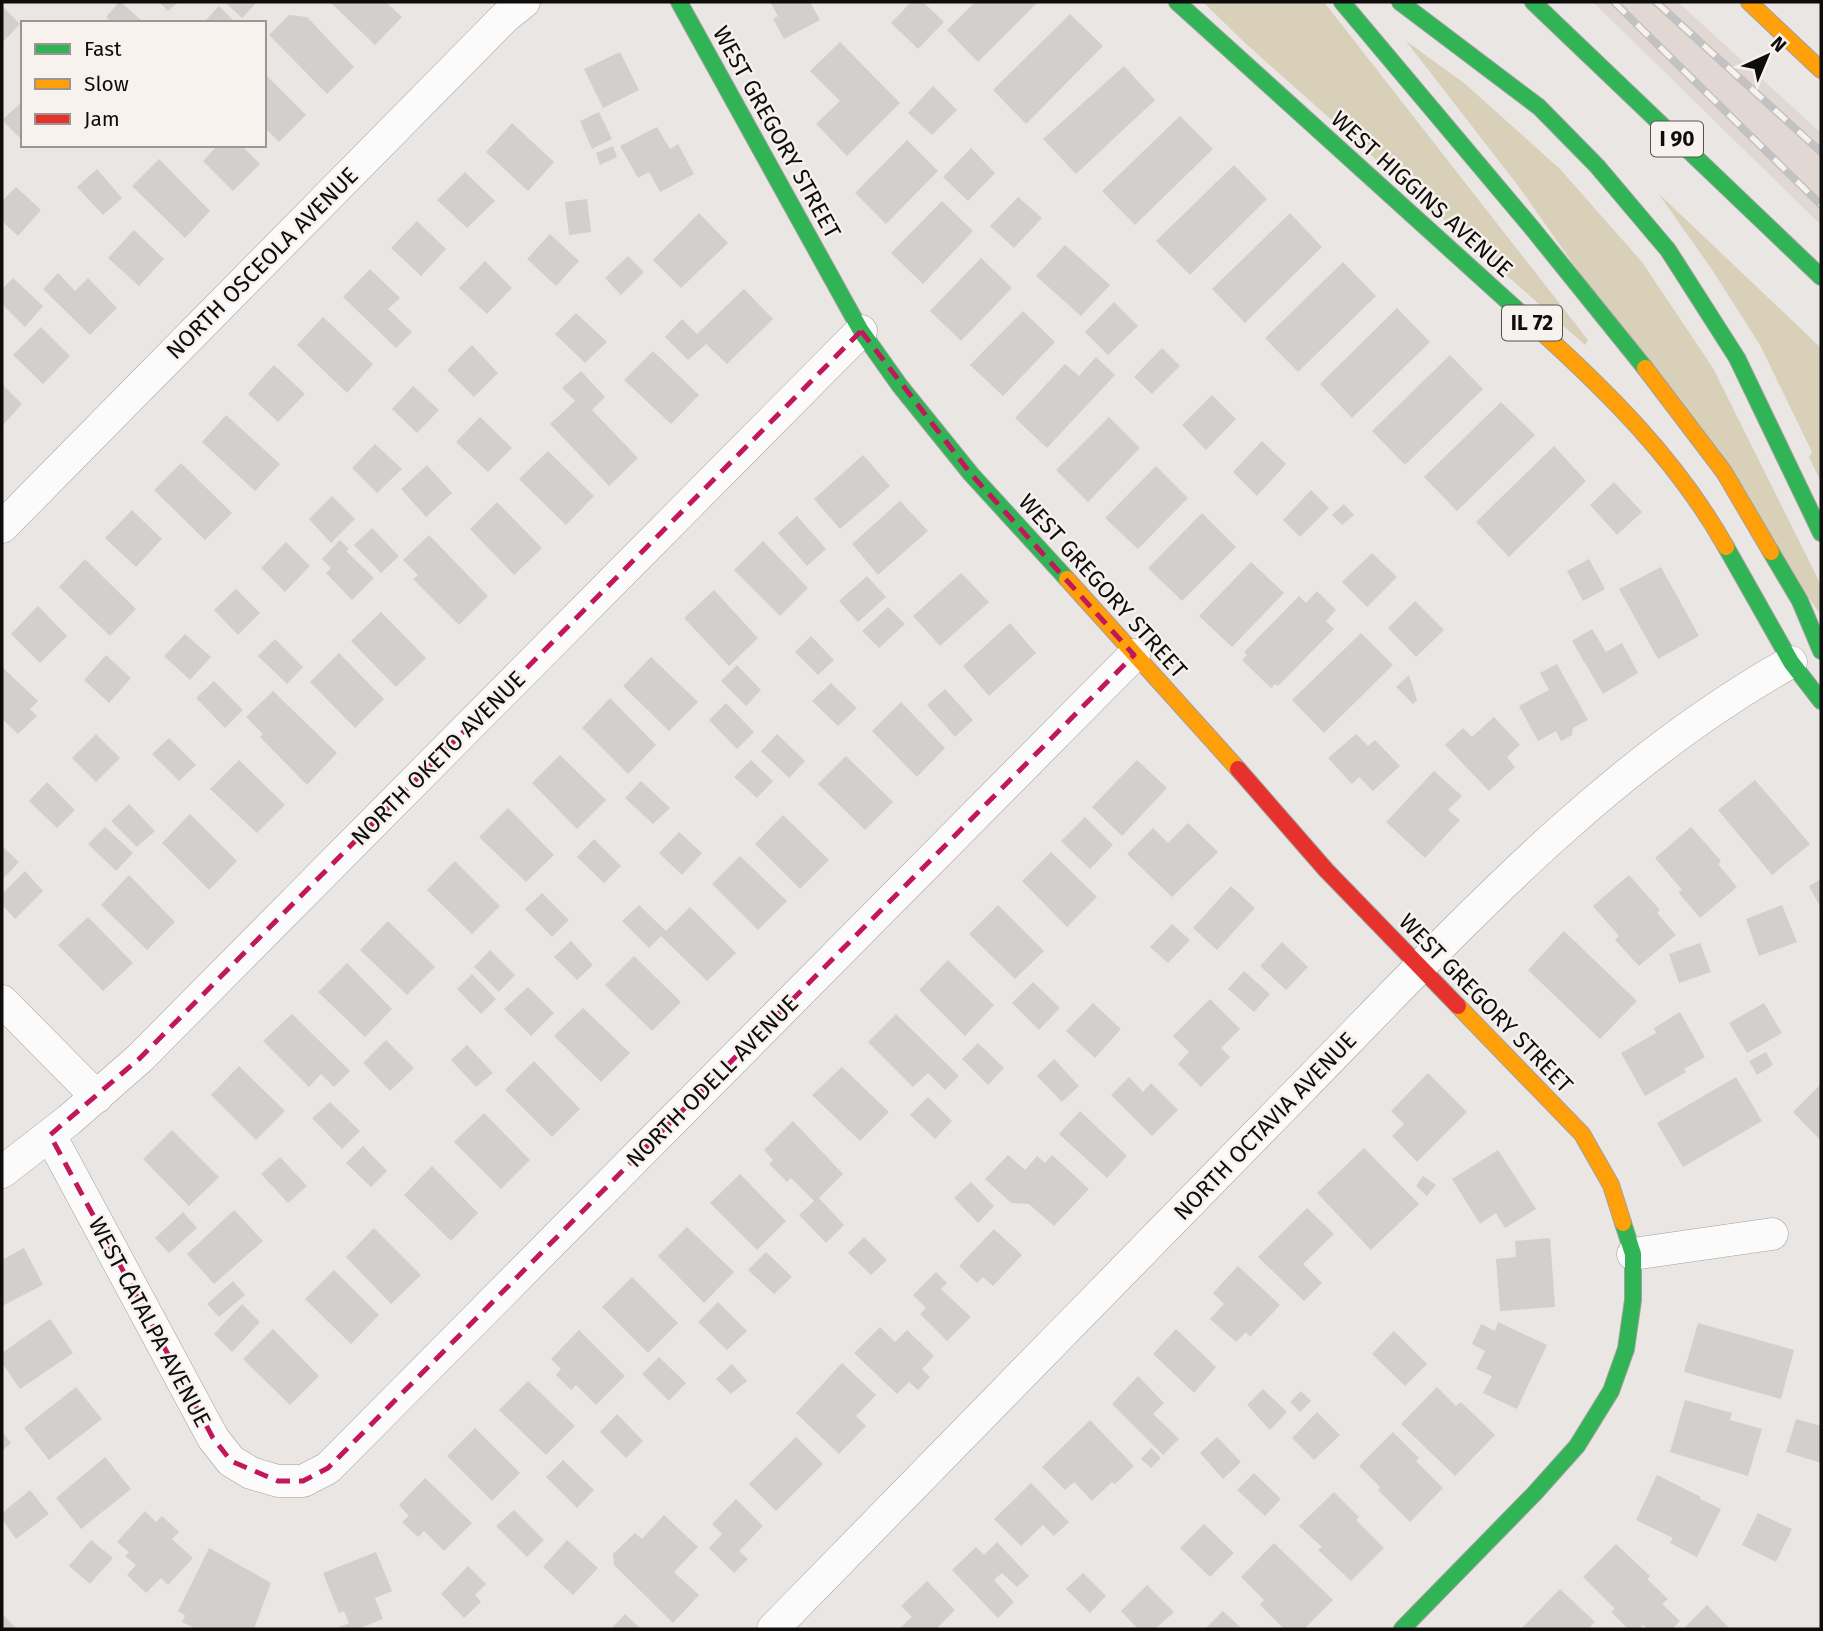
<svg xmlns="http://www.w3.org/2000/svg" width="1823" height="1631" viewBox="0 0 1823 1631" font-family="'Fira Sans',sans-serif">
<style>
.built{fill:#e1d8d3}
.green{fill:#d8d0b9}
.building{fill:#d2cfce}
.lines{fill:none;stroke-linecap:round;stroke-linejoin:round}
.street-casing{stroke:#a2a09e;stroke-width:33}
.fast-casing{stroke:#a2a09e;stroke-width:18}
.slow-casing{stroke:#a2a09e;stroke-width:18}
.jam-casing{stroke:#a2a09e;stroke-width:18}
.street{stroke:#fcfbfb;stroke-width:32}
.fast{stroke:#30b455;stroke-width:16}
.slow{stroke:#ff9f0a;stroke-width:16}
.jam{stroke:#e5322d;stroke-width:16}
.rail-casing{stroke:#c3c2c2;stroke-width:8}
.rail{stroke:#f8f2ef;stroke-width:5;stroke-dasharray:16;stroke-linecap:butt}
.marked{fill:none;stroke:#c2185b;stroke-width:5;stroke-dasharray:14 9;stroke-linejoin:round}
.labels{text-anchor:middle;stroke-width:5;stroke-linejoin:round;paint-order:stroke}
.shield{fill:#f8f2ef;stroke:#555250;stroke-width:2}
.shield-label{font-size:21px;font-weight:bold;fill:#0f0d0c}
.street-label{font-size:23px;fill:#0f0d0c;stroke:#f8f2ef}
</style>
<rect width="100%" height="100%" fill="#e9e6e3"/>
<path class="built" d="M1593,2H1678L1821,133V225Z"/>
<path class="green" d="M1203,2H1324L1588,340L1585,345L1245,43Z
M1406,41L1464,83L1560,169L1642,262L1713,368L1821,585V615L1519,187Z
M1658,193L1821,348V482L1809,457L1812,452L1760,345L1711,268Z"/>
<path class="building" d="M119,2H121L144,23H111L106,17Z
M159,2H178L168,11Z
M225,2H257L242,18Z
M330,2H386L402,17L375,45Z
M770,2H810L820,20L784,39L773,19L778,16Z
M911,2H923L944,22L918,49L891,23Z
M975,2H1038L978,62L947,30Z
M2,6L20,24L2,43Z
M219,6L236,23H203Z
M1070,14L1103,46L1026,124L993,90Z
M289,15L307,17L354,67L327,94L269,35Z
M840,42L900,103L847,156L816,124L840,101L810,71Z
M620,52L639,90L603,108L584,69Z
M1124,66L1155,100L1076,174L1043,139Z
M264,73L306,115L279,142L264,127Z
M933,86L957,110L932,135L908,113Z
M23,101V141L2,120Z
M599,112L612,139L592,149L580,121Z
M1180,116L1213,149L1135,225L1102,191Z
M512,123L554,162L528,191L486,152Z
M657,127L670,149L678,144L694,174L660,192L649,172L638,178L620,146Z
M907,140L938,171L886,224L855,193Z
M218,145H241L260,164L233,191L203,161Z
M613,146L617,157L600,165L596,153Z
M971,148L995,173L968,201L943,177Z
M159,159L210,211L185,238L132,186Z
M1234,165L1267,199L1190,275L1156,241Z
M97,169L122,198L103,215L77,187Z
M465,172L495,201L467,228L437,200Z
M16,187L41,210L18,236L2,221V201Z
M1018,197L1042,218L1014,248L990,226Z
M587,199L591,232L569,235L565,202Z
M942,201L973,231L923,284L891,253Z
M699,213L728,243L681,288L653,260Z
M1290,213L1322,247L1245,323L1212,289Z
M417,221L446,249L421,276L391,248Z
M134,230L164,259L139,286L108,258Z
M550,234L579,261L556,286L527,259Z
M1065,245L1110,285L1081,316L1036,276Z
M628,256L644,272L621,295L605,278Z
M981,258L1012,288L961,341L930,311Z
M485,261L512,288L487,314L459,288Z
M1343,262L1376,296L1298,372L1265,338Z
M370,269L400,298L388,309L412,332L396,348L343,297Z
M58,273L75,291L88,278L117,308L90,335L43,289Z
M13,278L43,306L25,327L2,304V289Z
M744,289L773,319L727,364L706,344L688,360L665,337L682,319L697,334Z
M1114,302L1138,326L1108,355L1085,332Z
M1397,308L1430,342L1352,418L1320,384Z
M1023,311L1055,342L1003,396L970,365Z
M576,313L607,342L585,363L555,334Z
M323,317L373,364L347,393L297,345Z
M41,327L70,356L43,384L13,355Z
M472,345L498,373L474,397L447,370Z
M1162,348L1180,366L1152,394L1134,377Z
M653,351L699,395L671,424L624,380Z
M1450,355L1483,389L1405,465L1372,431Z
M1096,357L1115,375L1047,448L1015,418L1065,364L1079,376Z
M274,365L305,394L278,422L248,394Z
M581,371L605,397L592,410L638,458L609,486L550,424L575,401L562,388Z
M2,384L22,404L2,426Z
M413,386L439,410L417,433L392,409Z
M1212,395L1236,419L1206,450L1182,425Z
M1501,402L1535,435L1457,511L1424,477Z
M226,415L280,464L255,491L202,442Z
M480,417L512,448L488,472L456,442Z
M1109,417L1140,448L1088,502L1056,470Z
M1262,441L1286,464L1257,496L1233,472Z
M375,444L402,469L377,493L352,468Z
M1554,446L1586,481L1509,557L1476,522Z
M548,451L594,496L566,525L519,479Z
M863,455L890,486L840,529L814,499Z
M181,463L232,513L205,540L154,490Z
M427,465L452,493L426,517L401,489Z
M1156,466L1188,498L1138,549L1105,518Z
M1614,482L1642,512L1617,535L1590,505Z
M1311,490L1329,508L1300,537L1283,520Z
M332,496L355,519L331,543L309,519Z
M900,501L928,531L878,575L852,544Z
M497,502L542,548L514,575L470,529Z
M1344,504L1354,515L1342,525L1332,515Z
M132,510L162,539L136,567L105,538Z
M1202,513L1236,547L1182,601L1148,568Z
M797,516L826,549L807,566L778,533Z
M372,528L399,556L381,573L354,545Z
M429,535L488,596L459,625L413,579L418,575L403,560Z
M340,540L349,549L346,551L374,578L352,600L326,573L331,568L322,559Z
M763,541L808,588L780,616L734,570Z
M286,542L310,566L285,592L261,568Z
M1372,553L1397,577L1367,607L1342,582Z
M85,559L136,609L110,636L59,587Z
M1589,559L1605,589L1583,601L1567,571Z
M1251,562L1284,593L1232,647L1199,616Z
M1661,567L1699,636L1658,659L1619,589Z
M961,573L989,602L940,646L913,616Z
M867,576L886,597L858,622L839,601Z
M236,589L260,613L238,635L214,610Z
M714,590L758,638L729,666L684,618Z
M1317,591L1336,610L1326,621L1334,629L1278,686L1275,684L1271,688L1242,660L1247,655L1244,652L1299,596L1306,603Z
M1415,601L1444,630L1416,657L1388,628Z
M38,606L67,636L40,663L11,634Z
M888,607L905,624L879,648L862,631Z
M381,612L426,658L396,687L351,641Z
M1010,623L1036,653L989,696L963,666Z
M1592,629L1606,652L1622,643L1638,673L1603,694L1572,641Z
M1361,633L1393,665L1324,733L1292,700Z
M185,634L211,657L190,680L164,656Z
M811,636L834,660L818,675L795,652Z
M275,639L303,667L287,684L258,656Z
M339,653L384,699L355,728L310,682Z
M106,655L131,678L109,703L84,680Z
M651,657L698,702L669,731L623,686Z
M1557,664L1588,720L1573,728L1572,735L1561,741L1556,731L1538,741L1519,706L1549,690L1540,673Z
M737,665L761,690L746,706L721,681Z
M2,667L38,701L30,709L37,716L18,734L2,719Z
M1409,675L1417,700L1413,704L1396,687Z
M214,681L243,710L225,728L196,698Z
M831,683L857,708L838,726L812,701Z
M945,689L973,720L955,737L927,705Z
M273,691L337,753L307,785L260,737L263,734L246,717Z
M610,698L656,745L628,774L582,728Z
M901,702L945,748L917,777L872,731Z
M726,703L754,732L737,749L709,720Z
M1494,717L1520,745L1507,757L1515,767L1489,791L1445,745L1463,728L1472,737Z
M96,734L120,758L96,782L72,758Z
M777,734L805,761L789,778L761,751Z
M1356,734L1368,746L1375,740L1400,766L1373,791L1359,777L1352,784L1328,758Z
M169,738L196,765L179,781L152,754Z
M560,755L606,800L577,829L532,783Z
M846,756L893,802L865,830L818,784Z
M239,760L285,805L257,833L210,789Z
M751,760L773,781L757,798L734,777Z
M1137,760L1167,788L1122,836L1092,807Z
M1434,771L1462,796L1448,810L1460,820L1425,858L1386,822Z
M1755,780L1810,844L1772,875L1718,810Z
M641,781L670,808L653,824L625,798Z
M47,782L75,810L57,828L29,801Z
M129,804L155,831L137,847L111,821Z
M508,808L554,855L526,882L479,837Z
M190,814L237,861L209,890L162,843Z
M783,815L829,860L800,889L755,844Z
M1085,817L1113,845L1090,869L1061,841Z
M1188,823L1218,852L1172,897L1127,854L1153,828L1168,843Z
M105,827L133,853L116,871L88,844Z
M1691,827L1721,861L1718,864L1737,887L1700,918L1678,892L1682,890L1655,858Z
M679,832L702,853L682,875L659,853Z
M594,839L621,866L604,883L577,857Z
M2,846L19,862L2,880Z
M1051,852L1097,897L1067,927L1022,881Z
M740,856L787,901L758,930L712,884Z
M455,861L500,906L472,934L427,890Z
M25,871L43,891L15,919L2,905V894Z
M129,875L175,922L147,950L101,905Z
M1629,875L1660,910L1657,913L1676,935L1639,966L1615,940L1619,936L1593,906Z
M1821,879V908L1809,886Z
M1231,886L1255,908L1217,950L1193,928Z
M542,893L569,920L552,937L525,909Z
M639,905L666,931L690,907L736,953L707,981L661,936L649,948L622,921Z
M998,905L1044,951L1015,979L969,934Z
M1782,905L1797,942L1759,956L1746,919Z
M88,917L133,963L103,991L58,945Z
M388,921L435,967L407,995L360,950Z
M1172,924L1190,940L1168,963L1150,947Z
M1564,931L1637,1001L1600,1039L1528,970Z
M571,941L593,965L577,980L554,957Z
M1282,942L1308,967L1286,990L1260,966Z
M1700,943L1711,972L1679,983L1669,954Z
M490,950L515,975L499,992L474,967Z
M634,956L681,1002L652,1031L605,985Z
M948,960L994,1005L965,1036L919,990Z
M347,963L392,1009L365,1037L318,992Z
M1244,971L1270,994L1254,1012L1228,989Z
M472,974L496,999L481,1014L457,989Z
M1033,982L1060,1008L1039,1030L1012,1003Z
M528,987L554,1013L531,1036L504,1009Z
M1210,999L1240,1029L1221,1048L1230,1057L1201,1087L1178,1064L1189,1052L1173,1036Z
M1093,1003L1121,1029L1095,1058L1066,1031Z
M1764,1003L1782,1033L1747,1053L1729,1023Z
M583,1008L630,1053L601,1082L554,1036Z
M1680,1012L1705,1057L1684,1069L1686,1072L1645,1096L1621,1053L1656,1033L1654,1028Z
M292,1014L350,1071L334,1087L321,1074L309,1087L263,1041Z
M896,1014L959,1076L945,1090L928,1073L913,1087L868,1042Z
M386,1040L414,1068L390,1091L363,1063Z
M978,1043L1004,1068L988,1085L962,1059Z
M467,1045L493,1073L476,1087L451,1060Z
M1766,1052L1773,1065L1757,1075L1749,1061Z
M1054,1059L1079,1086L1062,1102L1037,1076Z
M534,1061L580,1109L552,1137L505,1090Z
M239,1066L285,1111L256,1140L211,1095Z
M842,1067L889,1112L860,1141L812,1095Z
M1428,1073L1467,1112L1417,1162L1392,1136L1404,1124L1391,1111Z
M1129,1077L1143,1092L1151,1083L1178,1110L1152,1136L1111,1095Z
M1736,1077L1762,1121L1683,1167L1657,1123Z
M1821,1084V1141L1793,1112Z
M928,1097L952,1121L935,1139L910,1115Z
M330,1102L360,1131L342,1149L312,1118Z
M1080,1111L1127,1156L1107,1178L1059,1134Z
M484,1113L530,1160L501,1189L454,1142Z
M793,1121L843,1174L819,1198L844,1225L826,1243L799,1215L814,1201L791,1178L787,1182L769,1164L773,1160L764,1150Z
M172,1130L219,1177L189,1206L143,1159Z
M363,1146L387,1171L371,1187L346,1163Z
M1364,1148L1419,1204L1371,1250L1317,1193Z
M1498,1150L1536,1209L1505,1228L1496,1213L1480,1224L1452,1179Z
M1008,1155L1025,1170L1037,1156L1045,1163L1052,1155L1089,1189L1054,1226L1029,1204L1011,1203L985,1179Z
M280,1157L307,1186L288,1203L261,1174Z
M432,1166L478,1213L451,1241L404,1195Z
M740,1174L786,1221L757,1250L710,1203Z
M1423,1176L1436,1185L1427,1196L1416,1186Z
M971,1182L994,1206L978,1223L954,1198Z
M1307,1208L1334,1234L1303,1264L1322,1283L1304,1301L1258,1257Z
M234,1210L263,1241L214,1284L187,1254Z
M183,1212L197,1228L169,1253L155,1238Z
M687,1227L734,1272L704,1303L658,1256Z
M374,1228L421,1275L391,1304L346,1257Z
M994,1229L1022,1255L993,1286L983,1277L977,1283L959,1266Z
M864,1237L887,1260L871,1275L848,1253Z
M1550,1238L1555,1307L1500,1311L1496,1259L1516,1257L1515,1241Z
M24,1248L43,1285L2,1306V1260Z
M766,1252L792,1277L774,1294L748,1270Z
M1238,1266L1280,1305L1250,1337L1246,1332L1236,1342L1210,1319L1224,1304L1213,1293Z
M334,1270L379,1315L351,1344L305,1299Z
M936,1272L947,1283L941,1289L971,1317L947,1341L920,1314L926,1308L913,1295Z
M632,1277L678,1323L648,1353L602,1307Z
M233,1281L245,1295L219,1317L207,1304Z
M718,1302L747,1331L727,1350L698,1322Z
M242,1304L260,1322L232,1352L214,1334Z
M50,1319L73,1353L20,1389L2,1363V1353Z
M1498,1322L1547,1345L1517,1409L1483,1393L1492,1376L1476,1369L1485,1351L1472,1344L1481,1324L1495,1331Z
M1698,1323L1794,1350L1781,1399L1684,1372Z
M880,1327L895,1342L907,1330L934,1356L922,1369L930,1377L918,1390L909,1382L897,1394L854,1353Z
M273,1329L319,1376L290,1405L243,1359Z
M1176,1329L1216,1367L1194,1393L1153,1354Z
M579,1330L625,1376L596,1405L576,1385L571,1390L556,1375L561,1369L551,1359Z
M1394,1331L1427,1364L1405,1386L1372,1354Z
M659,1357L686,1383L669,1401L642,1374Z
M842,1363L876,1395L856,1416L866,1426L839,1454L796,1413Z
M732,1364L747,1381L731,1394L716,1379Z
M1138,1376L1164,1403L1153,1414L1179,1439L1163,1455L1112,1404Z
M528,1381L575,1426L546,1455L499,1410Z
M76,1387L102,1419L49,1460L24,1428Z
M1437,1387L1456,1406L1461,1402L1495,1435L1455,1476L1401,1424Z
M1263,1389L1287,1412L1270,1430L1247,1405Z
M1301,1391L1311,1401L1300,1412L1290,1402Z
M1685,1400L1732,1413L1730,1420L1762,1429L1748,1476L1670,1452Z
M1317,1412L1340,1435L1314,1460L1292,1438Z
M617,1414L643,1441L626,1458L600,1432Z
M1796,1419L1821,1426V1463L1786,1452Z
M1090,1420L1134,1466L1115,1484L1112,1482L1092,1501L1074,1482L1065,1490L1042,1467Z
M475,1428L520,1473L492,1501L447,1456Z
M2,1431L11,1443L2,1451Z
M1393,1432L1419,1458L1416,1461L1443,1488L1410,1522L1378,1490L1380,1487L1359,1466Z
M796,1437L823,1464L776,1511L749,1484Z
M1217,1437L1241,1462L1223,1479L1200,1453Z
M1151,1448L1161,1458L1151,1468L1141,1459Z
M105,1457L131,1489L81,1529L56,1498Z
M563,1460L594,1490L577,1508L546,1477Z
M1254,1473L1281,1499L1265,1516L1237,1490Z
M1657,1475L1701,1497L1700,1499L1721,1509L1697,1557L1670,1543L1673,1538L1636,1520Z
M425,1478L472,1523L444,1551L424,1531L418,1537L402,1522L409,1516L399,1505Z
M1031,1483L1069,1522L1054,1536L1043,1525L1021,1546L994,1519Z
M30,1490L49,1514L16,1539L2,1519V1513Z
M1334,1492L1359,1517L1356,1520L1384,1548L1351,1581L1318,1550L1322,1547L1299,1526Z
M736,1499L763,1526L739,1551L748,1559L734,1573L709,1548L722,1534L712,1524Z
M514,1510L544,1540L527,1557L496,1526Z
M145,1511L156,1522L162,1516L179,1532L172,1539L193,1558L168,1585L161,1578L146,1593L127,1575L136,1565L125,1556L129,1552L117,1542Z
M1758,1513L1792,1529L1776,1562L1742,1545Z
M664,1515L698,1547L674,1572L699,1595L673,1623L614,1565L613,1554L635,1533L642,1539Z
M1204,1524L1234,1553L1210,1577L1180,1548Z
M91,1540L113,1558L90,1584L69,1566Z
M567,1540L598,1568L573,1595L543,1567Z
M997,1542L1029,1576L1017,1587L1002,1573L994,1580L1014,1602L998,1618L952,1570L976,1547L984,1555Z
M1274,1543L1333,1600L1304,1629H1284L1260,1605L1264,1600L1241,1577Z
M1616,1544L1650,1576L1647,1579L1668,1599L1662,1604L1680,1621L1672,1629H1648L1643,1625L1639,1629H1628L1611,1612L1615,1609L1583,1577Z
M209,1548L271,1583L254,1629H196L182,1622L185,1615L178,1611Z
M376,1552L392,1591L375,1598L383,1619L358,1629H335L349,1623L344,1611L339,1613L323,1573Z
M468,1566L486,1584L475,1595L481,1602L464,1618L441,1594Z
M1083,1573L1106,1596L1090,1613L1066,1589Z
M927,1581L955,1610L936,1629H899L912,1617L901,1606Z
M1147,1585L1174,1612L1155,1629H1138L1121,1611Z
M1560,1589L1595,1622L1590,1627L1593,1629H1521Z
M1707,1605L1730,1629H1683Z
M1223,1611L1242,1629H1205Z
M2,1614L17,1629H2Z
M625,1614L641,1629H611Z"/>
<g class="lines">
<g class="street-casing">
<path id="street" d="M2,527L505,17L524,2
M2,1001L97,1097
M50,1135L213,1438L231,1461L251,1473L278,1481H303L328,1468L1134,655
M2,1172L69,1120L140,1058L861,331
M1633,1254L1772,1234
M773,1629C949,1449 1126,1269 1302,1088C1453,934 1601,768 1791,662"/>
</g>
<g class="fast-casing">
<path id="fast" d="M679,2L861,331L900,386L971,474L1067,579
M1177,2L1535,326
M1342,2L1532,228L1645,368
M1400,2L1539,107L1597,166L1668,250L1737,358L1821,533
M1533,2L1821,277
M1726,547L1791,662L1821,701
M1771,552L1800,601L1821,651
M1402,1629L1534,1494L1577,1446L1611,1391L1626,1349L1633,1300V1254L1623,1223"/>
</g>
<g class="slow-casing">
<path id="slow" d="M1749,2L1821,70
M1535,326C1608,392 1677,460 1726,547
M1645,368L1724,472L1771,552
M1067,579L1238,769
M1458,1006L1582,1134L1611,1185L1623,1223"/>
</g>
<g class="jam-casing">
<path id="jam" d="M1238,769L1326,870L1458,1006"/>
</g>
<use href="#street" class="street"/>
<use href="#fast" class="fast"/>
<use href="#slow" class="slow"/>
<use href="#jam" class="jam"/>
<g class="rail-casing">
<path id="rail" d="M1614,2L1821,205
M1656,2L1821,152"/>
</g>
<use href="#rail" class="rail"/>
</g>
<path class="marked" d="M861,331L971,474L1134,655L328,1468L303,1481H278L231,1461L213,1438L50,1135L140,1058Z"/>
<g class="labels">
<g class="shield">
<rect x="1651" y="121.5" width="52" height="35" rx="5"/>
<rect x="1502" y="305.5" width="60" height="35" rx="5"/>
</g>
<g class="shield-label">
<text x="1677" y="146">I 90</text>
<text x="1532" y="330">IL 72</text>
</g>
<g class="street-label">
<text transform="translate(777 132) rotate(61)" y="8">WEST GREGORY STREET</text>
<text transform="translate(1422 194) rotate(42)" y="8">WEST HIGGINS AVENUE</text>
<text transform="translate(262 263) rotate(-45)" y="8">NORTH OSCEOLA AVENUE</text>
<text transform="translate(1103 586) rotate(48)" y="8">WEST GREGORY STREET</text>
<text transform="translate(438 758) rotate(-45)" y="8">NORTH OKETO AVENUE</text>
<text transform="translate(1486 1003) rotate(46)" y="8">WEST GREGORY STREET</text>
<text transform="translate(712 1081) rotate(-45)" y="8">NORTH ODELL AVENUE</text>
<text transform="translate(1265 1126) rotate(-46)" y="8">NORTH OCTAVIA AVENUE</text>
<text transform="translate(150 1322) rotate(62)" y="8">WEST CATALPA AVENUE</text>
</g>
</g>
<rect width="1823" height="1631" fill="none" stroke="#0f0d0c" stroke-width="7"/>
<rect x="21" y="21" width="245" height="126" fill="#f8f2ef" stroke="#9b9694" stroke-width="2"/>
<rect x="35" y="44" width="35" height="10" fill="#30b455" stroke="#9b9694" stroke-width="2"/>
<text x="84" y="56" font-size="21" fill="#0f0d0c">Fast</text>
<rect x="35" y="79" width="35" height="10" fill="#ff9f0a" stroke="#9b9694" stroke-width="2"/>
<text x="84" y="91" font-size="21" fill="#0f0d0c">Slow</text>
<rect x="35" y="114" width="35" height="10" fill="#e5322d" stroke="#9b9694" stroke-width="2"/>
<text x="84" y="126" font-size="21" fill="#0f0d0c">Jam</text>
<g transform="translate(1767 56) rotate(44)" stroke="#f8f2ef" stroke-width="5" paint-order="stroke">
<path d="M0-5L12 26L0 18L-12 26Z" fill="#0f0d0c"/>
<text y="-10" font-size="19" font-weight="bold" text-anchor="middle" fill="#0f0d0c">N</text>
</g>
</svg>
